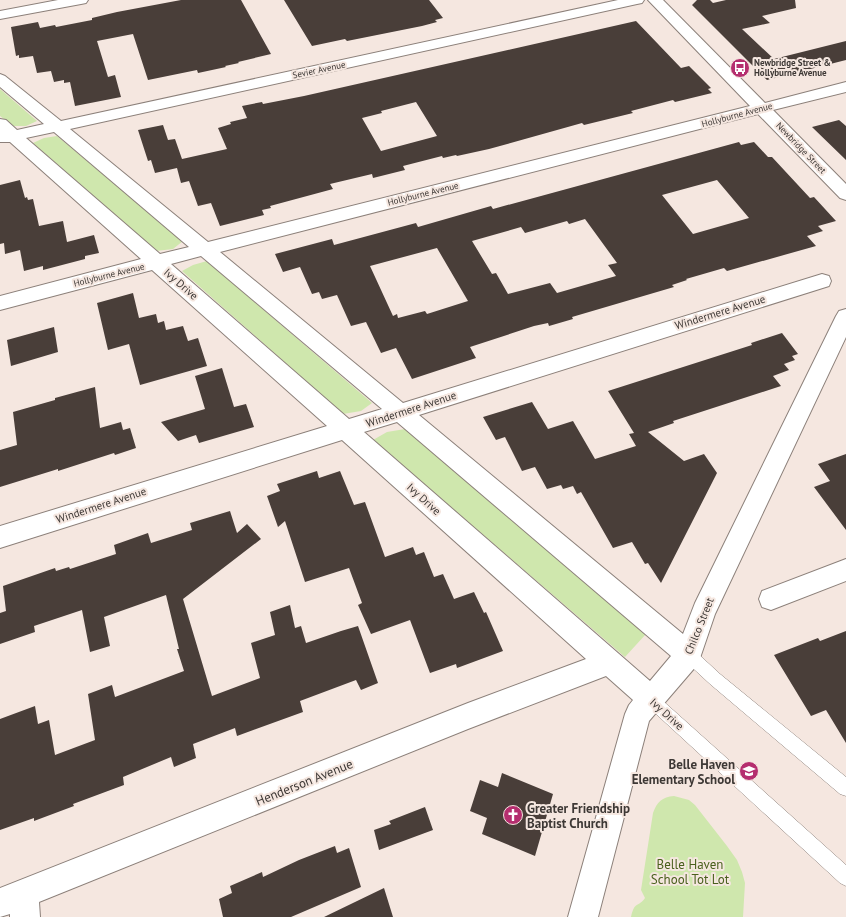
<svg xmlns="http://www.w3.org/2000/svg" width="846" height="917" viewBox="0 0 846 917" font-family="'PT Sans',sans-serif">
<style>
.green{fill:#cfe7ad}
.building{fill:#493e39;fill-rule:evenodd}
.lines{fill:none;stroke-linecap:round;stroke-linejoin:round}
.lane-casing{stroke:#8c807a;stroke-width:1}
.street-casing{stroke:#8c807a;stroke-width:2}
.lane{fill:#fff;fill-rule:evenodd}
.street{fill:#fff;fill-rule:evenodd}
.labels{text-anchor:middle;stroke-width:4;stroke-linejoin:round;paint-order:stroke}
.far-poi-label{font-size:9px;font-weight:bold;fill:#3d3835;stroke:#f5e7e0;text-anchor:start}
.far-street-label{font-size:9px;fill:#3d3835;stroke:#f5e7e0}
.street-label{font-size:11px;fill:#3d3835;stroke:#f5e7e0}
.near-poi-label{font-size:13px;font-weight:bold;fill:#3d3835;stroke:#f5e7e0;text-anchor:end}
.near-street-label{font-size:13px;fill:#3d3835;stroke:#f5e7e0}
.near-park-label{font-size:13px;fill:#4a601d;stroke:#f5e7e0}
</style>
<rect width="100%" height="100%" fill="#f5e7e0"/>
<path class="green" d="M0,89L37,121L26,126H13L0,116Z
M57,136L183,241L173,249L156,251L33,143L44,138Z
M207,261L372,403L361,411L343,414L182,271L193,265Z
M405,429L646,634L625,657L373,440L387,432Z
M674,796L689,800L695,805L727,846L737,860L742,872L745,883L743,917H631C635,900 638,908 645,898L641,890L653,813C657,802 662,797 674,796Z"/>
<path class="building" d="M181,0H241L271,54L238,62L239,63L225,66L226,67L198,73L197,70L148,80L133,34L97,41L108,77L115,75L121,97L75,106L70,82L64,83V80L54,82L51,71L37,73L33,56L19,58V55L16,56L11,27L38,22L40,28L55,25L56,27L92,20V18L117,12Z
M284,0H429L443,18L435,20L437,22L422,26L347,41L345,39L312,46Z
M697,0H710L713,3L726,0H795L796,8L762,16L770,23L742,29L774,59L846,41V60L767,80L692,5Z
M636,21L681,68L689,66L711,88L708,89L712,93L675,102L673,100L631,111L633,113L584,125L582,123L489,149L457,156L456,155L443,158L442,156L403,166L405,170L373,178L372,174L330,184L333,189L270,206L271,208L262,210L264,215L220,226L211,203L198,206L189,181L181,183L177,168L155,173L151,160L148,161L138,130L163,125L168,140L175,139L182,159L227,149L218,128L231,124L230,122L247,118L242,106L262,102L263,104L304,96ZM416,102L437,136L381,151L362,118L382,113L381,111Z
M839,120L846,126V160L812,127Z
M739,142L741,145L754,142L768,157H772L810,198L814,197L836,221L818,226L823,231L807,236L816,246L727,271L724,268L686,279L687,280L672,285L674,287L572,317L573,319L549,326L548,323L534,326L470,347L476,358L412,379L396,348L381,353L366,322L351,326L337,295L322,299L319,292L312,294L300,267L283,272L275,254L332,239L334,245L416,223L418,227L491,206L493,209ZM717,180L749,218L693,234L662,195ZM585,219L617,263L608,265L616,276L557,293L550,283L508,294L496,273L492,274L472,241L521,227L525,233L567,221L569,224ZM437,248L468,301L427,314L425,311L398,318L397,314L393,316L370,266Z
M20,180L25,198L27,197L28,200L33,199L39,226L63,221L67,242L94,235L99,253L85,256V259L43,270V266L24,271L20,250L5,254L4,243L0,244V185Z
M133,293L139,318L156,314L158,323L164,321L166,330L183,326L188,341L198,338L207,366L140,385L129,344L108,350L97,303Z
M54,327L58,352L11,366L7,340Z
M782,333L798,354L792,356L795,360L784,364L789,370L773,376L781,386L673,421L674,423L648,432L684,461L704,454L717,473L661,583L648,563L645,564L632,542L613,548L581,492L577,494L573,486L563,489L561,485L547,489L535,467L522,471L505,437L496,440L483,417L532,402L548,429L573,421L595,459L636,446L629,434L634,433L608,391L752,345L751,343Z
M222,368L234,407L246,404L254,427L199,443L196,435L178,441L161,422L205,409L195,376Z
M95,387L100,428L121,422L123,430L130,428L136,448L115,455L114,453L58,471V469L0,487V450L17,445L13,412L55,400V398Z
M846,454V530L814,487L830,481L818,464Z
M317,471L319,478L340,471L354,505L365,502L385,557L413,547L416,555L424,552L434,577L443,574L454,599L474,592L484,613L486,612L503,651L457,668L456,664L430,673L410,620L371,634L358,605L362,603L349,568L305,582L285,521L278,527L267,496L280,491L277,484Z
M230,511L237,533L247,524L261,539L183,599L212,696L260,678L251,643L275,635L270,612L290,605L295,628L301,626L306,643L341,631L358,626L378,683L361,690L356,680L300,701L303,712L237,736L235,728L193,744L196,758L174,767L171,757L123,777L124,785L73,804L74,806L34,821V818L0,830V719L35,706L38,724L49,720L55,755L95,740L88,694L112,685L115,697L184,671L177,649H179L166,595L104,617L110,646L90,652L82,610L34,626L35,632L0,644V613L6,611L3,586L55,568L56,571L69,567L70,569L116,554L114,545L148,533L151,543L192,530L190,523Z
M846,631V743L826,710L811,716L774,655L818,638L820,641Z
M502,773L553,794L535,856L482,834L487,818L470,811L480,780L498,787Z
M425,807L433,830L379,850L374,830L391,824L389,821Z
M335,846L337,853L349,848L361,887L291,917H223L219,899L232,893L230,886L262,872L263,877L299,860Z
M384,888L393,917H324Z"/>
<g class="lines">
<g class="lane-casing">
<path id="lane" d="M689,648L694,650L720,674L846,777V796L840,794L710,684L684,660L681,655L684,650Z
M648,689L653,692L846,865V886L840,883L643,702L640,697L643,692Z"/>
</g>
<g class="street-casing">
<path id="street" d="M58,0H88L86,3L81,4L0,19V11Z
M618,0H644L642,3L637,4L70,129L208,242L750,106L648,0H663L765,103L846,82V92L773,110L846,184V200L840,198L758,114L220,252L403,403L822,274L829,276L831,281L829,286L419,415L683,634L695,603L836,316L839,311L846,309V337L715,614L698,664L649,721L598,917H568L625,714L629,705L633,700L606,676L468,729L39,902L40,917H10V914L0,917V888L468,703L586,659L342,440L0,548V526L327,426L152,270L0,310V296L141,259L10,142H0V119L6,120L17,130L44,124L0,87V74L5,76L61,121ZM54,132L189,247L160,254L26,138ZM201,256L382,409L349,419L171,264ZM397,422L671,656L650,681L364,432Z
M846,559V581L771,610L762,607L759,599L762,591Z"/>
</g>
<use href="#lane" class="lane"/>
<use href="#street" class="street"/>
</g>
<defs>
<g id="bus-disc" transform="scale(1)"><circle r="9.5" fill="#b52e6f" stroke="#f5e7e0"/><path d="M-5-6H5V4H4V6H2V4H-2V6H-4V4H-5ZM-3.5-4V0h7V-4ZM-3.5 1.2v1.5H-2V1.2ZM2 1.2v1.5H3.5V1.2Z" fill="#fff"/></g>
<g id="school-disc" transform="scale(1)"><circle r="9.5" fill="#b52e6f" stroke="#f5e7e0"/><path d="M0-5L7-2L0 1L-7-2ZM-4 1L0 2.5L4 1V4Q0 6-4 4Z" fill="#fff"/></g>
<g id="church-disc" transform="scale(1)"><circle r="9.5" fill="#b52e6f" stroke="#f5e7e0"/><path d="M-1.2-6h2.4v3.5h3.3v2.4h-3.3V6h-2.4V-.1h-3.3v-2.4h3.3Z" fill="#fff"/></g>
</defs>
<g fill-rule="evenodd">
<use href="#bus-disc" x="740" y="68"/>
<use href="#school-disc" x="749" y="771"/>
<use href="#church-disc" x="513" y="815"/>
</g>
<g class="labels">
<g class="far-poi-label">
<text x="754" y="66">Newbridge Street &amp;<tspan x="754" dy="10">Hollyburne Avenue</tspan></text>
</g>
<g class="far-street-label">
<text transform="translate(319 70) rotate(-12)" y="3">Sevier Avenue</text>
<text transform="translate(737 115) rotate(-15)" y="3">Hollyburne Avenue</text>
<text transform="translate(801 148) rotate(46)" y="3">Newbridge Street</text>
<text transform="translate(423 194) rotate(-14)" y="3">Hollyburne Avenue</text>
<text transform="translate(109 275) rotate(-14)" y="3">Hollyburne Avenue</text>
</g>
<g class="street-label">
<text transform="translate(181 284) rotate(41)" y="4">Ivy Drive</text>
<text transform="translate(720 312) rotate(-17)" y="4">Windermere Avenue</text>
<text transform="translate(411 409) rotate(-18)" y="4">Windermere Avenue</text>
<text transform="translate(424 499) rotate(42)" y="4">Ivy Drive</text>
<text transform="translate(101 505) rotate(-18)" y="4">Windermere Avenue</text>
<text transform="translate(699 626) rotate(-68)" y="4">Chilco Street</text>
<text transform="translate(667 714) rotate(42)" y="4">Ivy Drive</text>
</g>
<g class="near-poi-label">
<text x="735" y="769">Belle Haven<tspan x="735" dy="15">Elementary School</tspan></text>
<text x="527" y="813" text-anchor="start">Greater Friendship<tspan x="527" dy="15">Baptist Church</tspan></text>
</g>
<g class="near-street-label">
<text transform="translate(304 782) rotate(-22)" y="5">Henderson Avenue</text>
</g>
<g class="near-park-label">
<text x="690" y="869">Belle Haven<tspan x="690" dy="15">School Tot Lot</tspan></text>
</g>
</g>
</svg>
